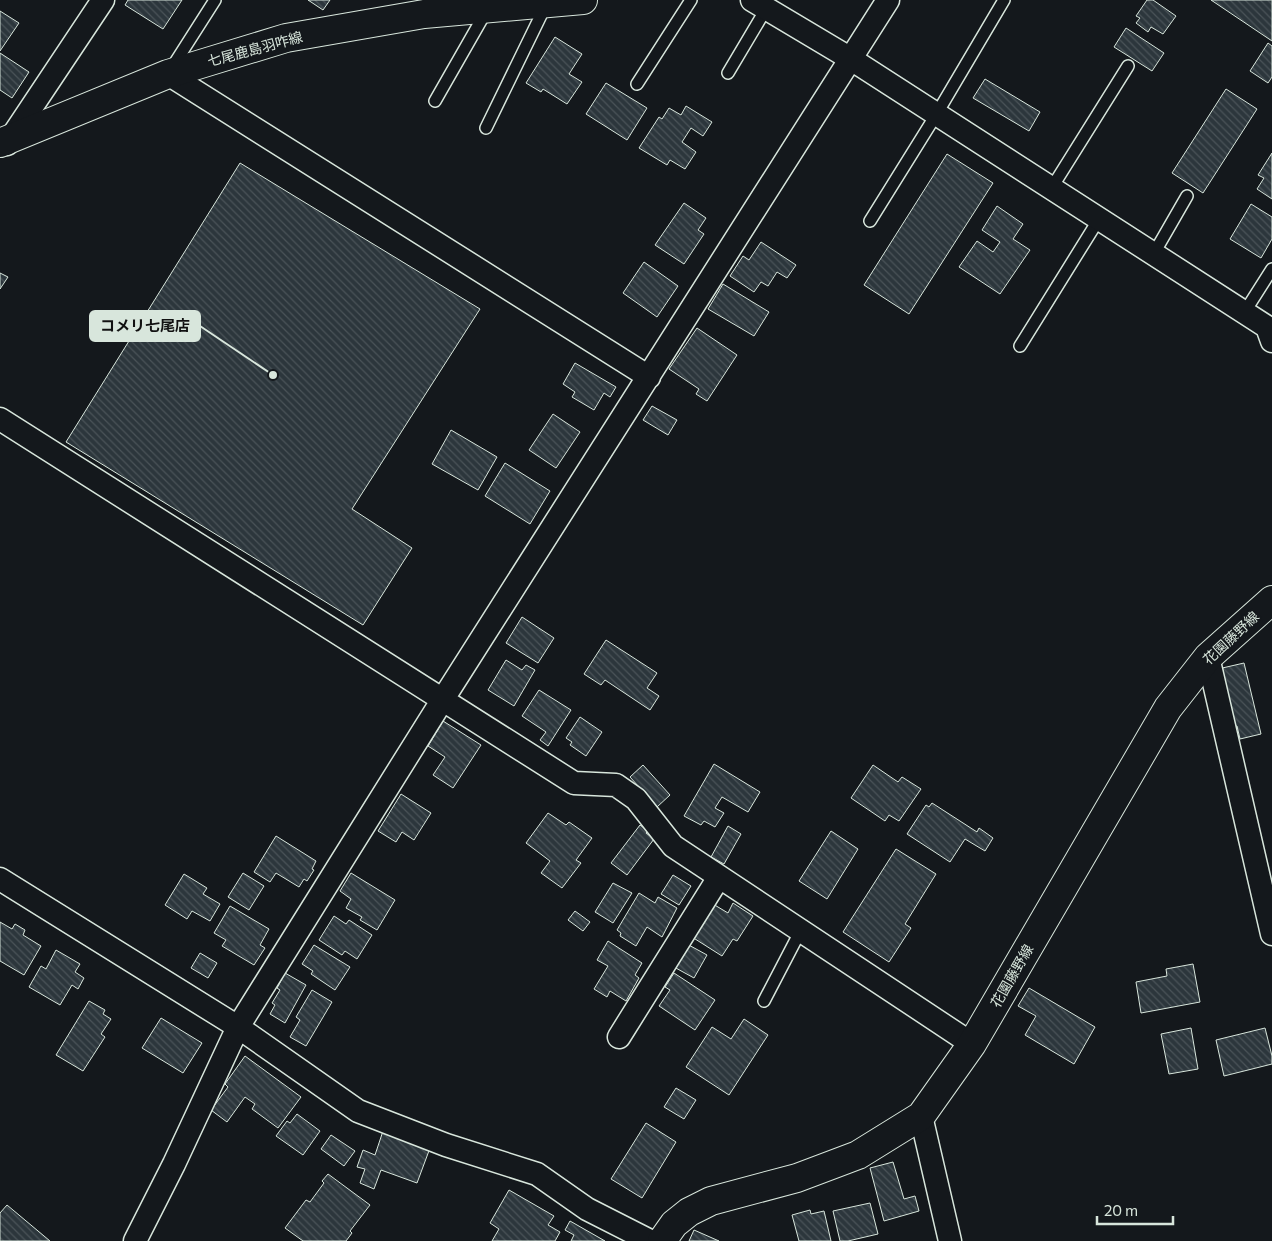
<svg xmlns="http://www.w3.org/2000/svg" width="1272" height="1241" viewBox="0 0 1272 1241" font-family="Commissioner,'Noto Sans JP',sans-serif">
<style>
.building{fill:url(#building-back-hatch);stroke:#d8e6dc}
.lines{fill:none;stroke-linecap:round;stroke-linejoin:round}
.lane-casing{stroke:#d8e6dc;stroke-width:14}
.street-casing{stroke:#d8e6dc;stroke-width:25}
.secondary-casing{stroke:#d8e6dc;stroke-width:30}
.lane{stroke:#14181c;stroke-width:11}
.street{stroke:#14181c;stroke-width:22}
.secondary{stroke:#14181c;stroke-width:28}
.labels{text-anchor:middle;stroke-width:4;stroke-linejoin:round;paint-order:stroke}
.street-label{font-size:14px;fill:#d8e6dc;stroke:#14181c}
.leader{fill:none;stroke:#d8e6dc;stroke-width:2}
.callout-dot{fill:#d8e6dc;stroke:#14181c;stroke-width:2}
.callout{fill:#d8e6dc;stroke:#d8e6dc;stroke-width:2}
.callout-label{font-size:15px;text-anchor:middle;font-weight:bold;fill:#111}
</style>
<defs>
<pattern id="building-back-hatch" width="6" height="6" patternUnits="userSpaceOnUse" patternTransform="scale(1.25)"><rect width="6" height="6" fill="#2c363c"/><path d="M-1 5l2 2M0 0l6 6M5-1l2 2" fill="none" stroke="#4a5358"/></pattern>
</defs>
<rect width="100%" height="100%" fill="#14181c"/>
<path class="building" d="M128,0H182L163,29L125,5Z
M308,0H330L323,10Z
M1147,0H1153L1176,16L1163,34L1151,27L1148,32L1136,23L1140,18L1136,16Z
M1211,0H1272V41Z
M0,11L19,23L0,51Z
M1126,28L1164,53L1152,71L1114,47Z
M555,37L582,54L569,74L582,82L567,104L543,89L541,92L526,83Z
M1268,43L1272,46V77L1268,83L1250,71Z
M0,53L29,72L12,98L0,90Z
M985,79L1040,112L1029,131L973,98Z
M606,83L647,108L627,140L586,114Z
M1226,89L1257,109L1203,193L1172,173Z
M686,106L712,122L703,136L691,128L682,142L696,152L685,169L670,160L667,165L639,148L659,117L662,119L669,108L681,115Z
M1272,153V199L1257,189L1264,178L1258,175Z
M947,154L993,183L909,314L864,285Z
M240,163L480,309L352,509L412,548L363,625L66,442Z
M684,203L706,218L698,230L704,234L684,264L655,245Z
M1251,204L1272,217V239L1261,258L1230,239Z
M997,206L1023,224L1013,239L1030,250L1000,294L959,267L977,241L993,252L1000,242L982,230Z
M761,242L796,265L787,278L777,272L768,286L761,282L754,292L730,276L743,256L749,260Z
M644,262L678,286L657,317L623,293Z
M0,273L8,277L0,289Z
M723,284L769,312L754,336L708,309Z
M697,328L737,355L707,401L696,394L699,389L669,369Z
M575,363L616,387L610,397L604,393L594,410L572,397L575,392L563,384Z
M652,406L677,420L668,435L643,420Z
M553,414L580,432L556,468L529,450Z
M451,430L497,457L478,490L432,464Z
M505,463L550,491L530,524L485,496Z
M522,617L554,638L538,663L506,643Z
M606,640L657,673L647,688L659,696L650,710L605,680L601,685L584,674Z
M506,660L522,670L526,665L535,670L514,706L488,690Z
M1244,663L1261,734L1240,739L1237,726L1232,727L1218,669Z
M539,690L571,710L548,746L540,740L546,732L522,716Z
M580,717L602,732L586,756L570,745L572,742L566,738Z
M443,721L481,745L453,788L433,775L445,757L428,746Z
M714,764L760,792L748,812L722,797L715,808L724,813L715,827L704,821L701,825L684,816Z
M643,765L670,795L657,807L630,777Z
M873,765L898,782L902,777L921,789L899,821L889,815L885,821L851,798Z
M401,794L431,813L414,840L402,832L396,842L378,831Z
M932,803L977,832L979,828L993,838L985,851L965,839L950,862L907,834L926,805L929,807Z
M548,813L566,825L569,822L592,838L576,860L581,863L562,888L541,873L550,861L526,843Z
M640,825L648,831L646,833L654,839L627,875L611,863Z
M728,826L741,834L724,864L711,857Z
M831,831L858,849L827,899L799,881Z
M276,836L316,861L312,869L314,870L307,881L304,879L299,887L276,873L270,882L254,872Z
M896,849L936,874L905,924L911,928L889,962L843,932Z
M243,873L264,886L249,910L228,897Z
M351,873L395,900L377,930L360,920L362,917L346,908L351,899L340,891Z
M184,874L207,888L203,894L220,904L210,921L192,911L187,919L165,905Z
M673,875L691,886L679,905L661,894Z
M613,883L632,893L613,923L595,912Z
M639,893L655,903L658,897L677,908L662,937L647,927L636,946L620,936L621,933L617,930Z
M733,903L753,916L737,941L733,939L722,956L692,937L713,904L728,913Z
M230,906L269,929L260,945L265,948L254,965L222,946L226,940L214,933Z
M575,911L590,922L583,931L568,920Z
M334,916L346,924L349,920L372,935L357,959L345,951L342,955L319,940Z
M0,922L12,929L15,924L25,930L23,935L41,946L24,975L0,961Z
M608,941L642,963L635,975L639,978L626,1001L610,991L607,997L594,989L608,966L597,960Z
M687,944L707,955L694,978L674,967Z
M314,945L350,967L335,990L311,974L313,971L302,964Z
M56,950L80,964L75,972L84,978L78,989L72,985L60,1005L29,987L41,966L46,969Z
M200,953L217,963L208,978L191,968Z
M1193,964L1200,1002L1141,1013L1136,982L1167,976L1166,969Z
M285,973L306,985L285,1023L270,1014L275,1005L272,1003L280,990L277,988Z
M674,973L715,1000L695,1030L659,1006L670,990L665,987Z
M1029,988L1095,1027L1074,1064L1025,1035L1036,1016L1018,1006Z
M312,990L332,1002L306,1046L290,1037L300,1020L296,1017Z
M89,1001L105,1010L103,1014L111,1019L101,1034L105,1037L83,1071L56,1055Z
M161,1018L202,1043L183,1073L142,1048Z
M744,1019L768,1035L729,1095L686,1067L712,1027L731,1039Z
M1191,1028L1198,1069L1169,1074L1161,1034Z
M1265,1028L1272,1056V1064L1224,1076L1216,1040Z
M245,1056L301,1097L278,1128L252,1109L255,1104L245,1097L227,1122L211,1110L228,1087L225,1084Z
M676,1088L696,1100L684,1119L664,1107Z
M297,1114L320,1131L303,1155L276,1136L287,1121L290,1123Z
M646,1123L676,1142L642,1198L611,1179Z
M383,1131L430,1148L417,1183L381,1170L374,1189L360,1183L365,1169L357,1167L363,1150L375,1155Z
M331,1135L355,1151L344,1166L321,1149Z
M893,1162L904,1199L915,1196L919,1211L884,1221L870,1168Z
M328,1174L370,1205L350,1231L352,1233L346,1241H303L285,1228L306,1200L310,1202L324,1183L322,1181Z
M509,1190L554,1216L548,1225L560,1232L555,1241H492L499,1229L490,1223Z
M870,1203L878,1234L848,1241H840L833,1211Z
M7,1205L50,1241H0V1213Z
M810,1210L811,1214L824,1211L831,1241H799L792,1215Z
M570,1221L605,1241H571L574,1235L565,1230Z
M694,1230L719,1241H689Z"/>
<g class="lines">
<g class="lane-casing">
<path id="lane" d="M171,69L215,0
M728,73L766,9
M637,84L691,0
M435,101L487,10
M486,128L546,5
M1051,189L1128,66
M870,221L936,115L1004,0
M1153,255L1187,196
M1244,313L1272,269
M1020,346L1099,219
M764,1001L801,930"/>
</g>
<g class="street-casing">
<path id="street" d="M752,0L851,59L1267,327L1272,341
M168,74L649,377
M7,144L103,0
M0,419L574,783L616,785L636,799L673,846L972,1044
M1208,657L1272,934
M0,879L238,1027L358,1111L446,1145L537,1174L587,1209L650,1241
M619,1037L719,877
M921,1116L950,1241
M135,1241L174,1164L238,1027L443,699L888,0"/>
</g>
<g class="secondary-casing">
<path id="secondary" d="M0,143L168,74L286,38L424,14L583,0
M662,1241L674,1224L689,1212L711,1201L797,1178L858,1155L921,1116L972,1044L1168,708L1208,657L1272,600"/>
</g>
<use href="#lane" class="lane"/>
<use href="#street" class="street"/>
<use href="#secondary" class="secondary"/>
</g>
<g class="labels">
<g class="street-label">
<text transform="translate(255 49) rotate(-15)" y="5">七尾鹿島羽咋線</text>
<text transform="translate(1231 638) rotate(-43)" y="5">花園藤野線</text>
<text transform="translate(1012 976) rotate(-60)" y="5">花園藤野線</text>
</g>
</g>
<path class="leader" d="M273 375L200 326"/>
<circle class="callout-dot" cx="273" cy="375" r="5"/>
<rect class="callout" x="90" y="311" width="110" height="30" rx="5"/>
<g class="callout-label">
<text x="145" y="331">コメリ七尾店</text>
</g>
<path d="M1097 1216v8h76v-8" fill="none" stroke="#d8e6dc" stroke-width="2.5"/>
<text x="1104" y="1216" font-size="15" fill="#d8e6dc" stroke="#14181c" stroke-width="4" paint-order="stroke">20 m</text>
</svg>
